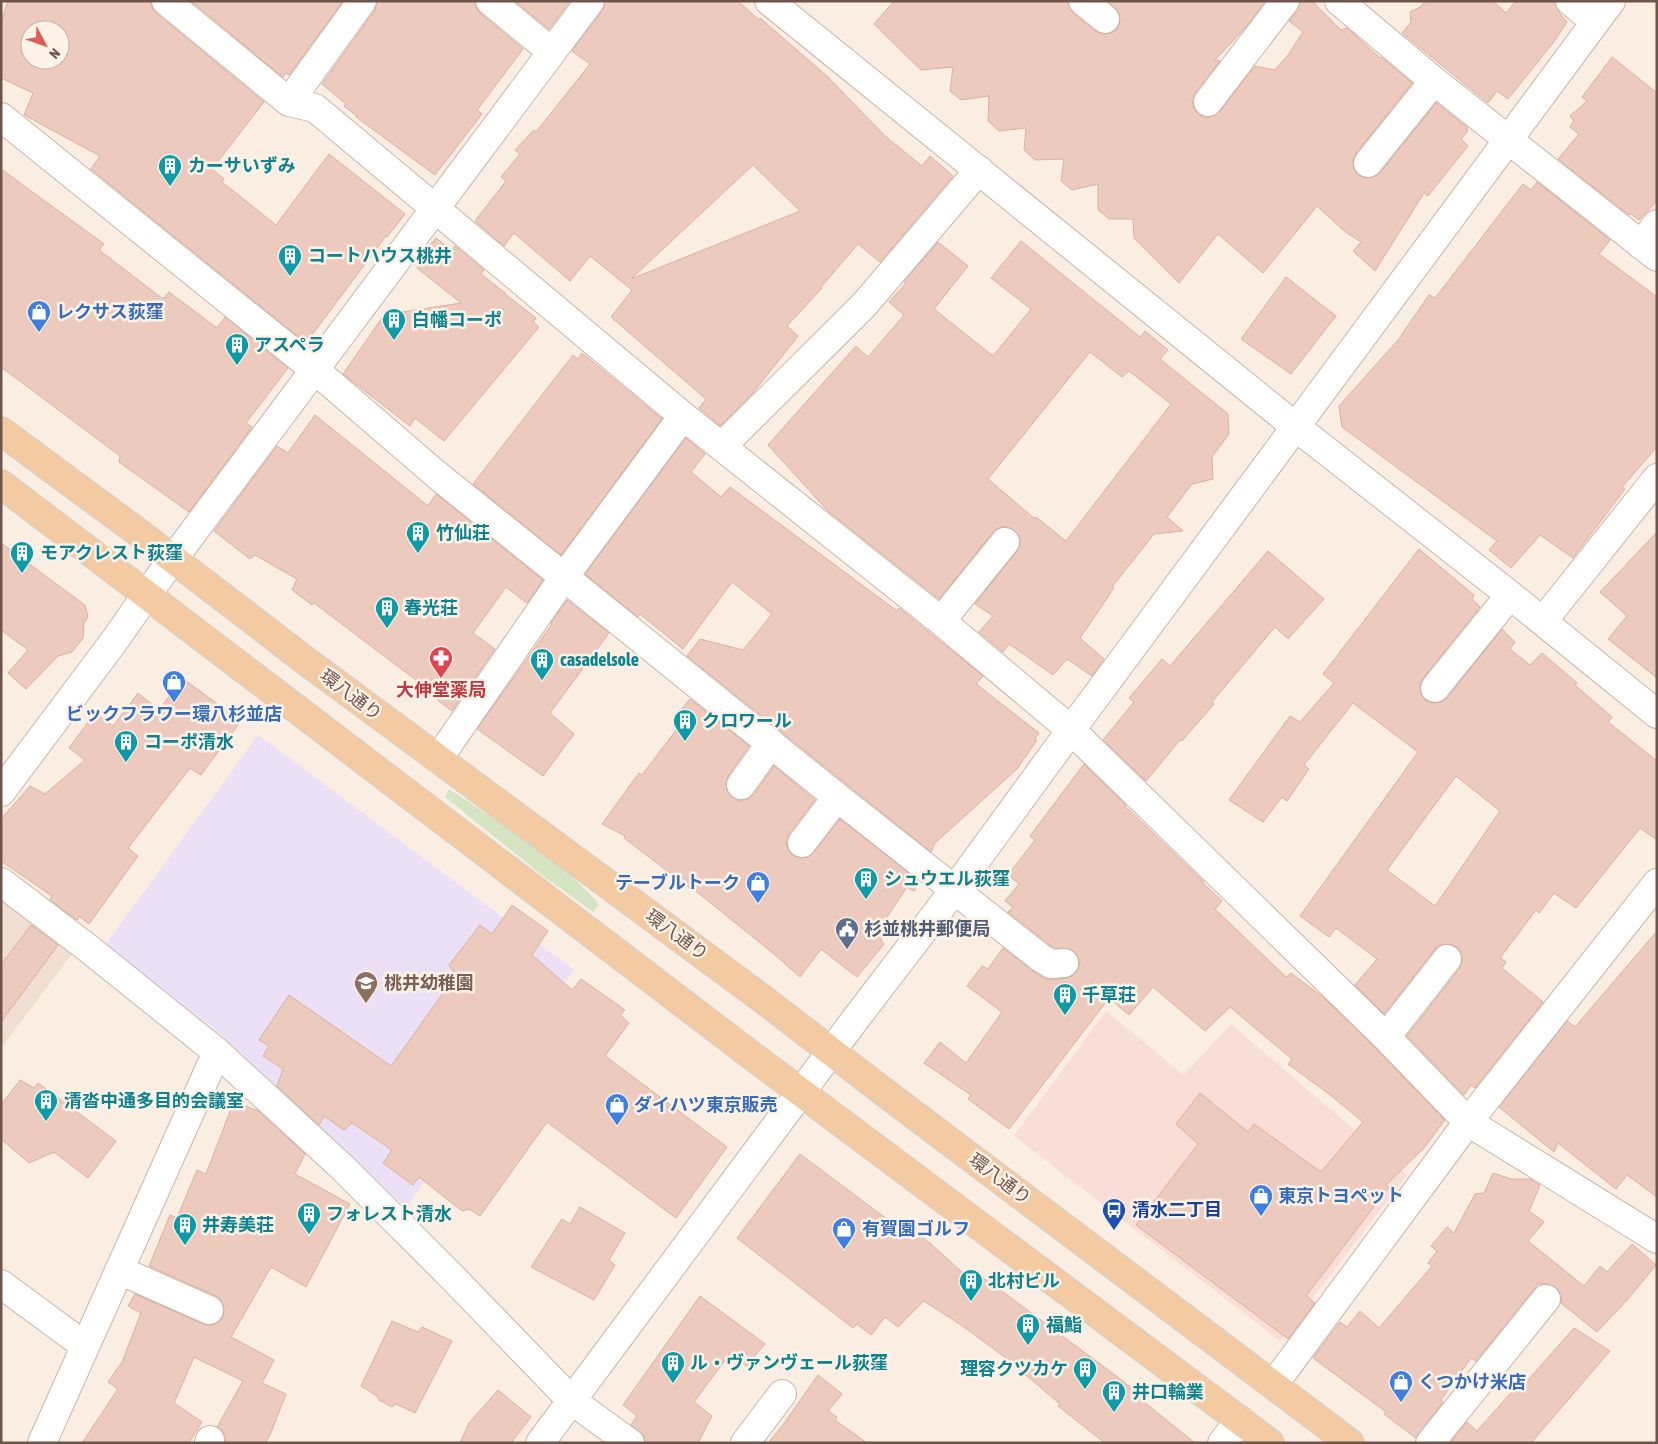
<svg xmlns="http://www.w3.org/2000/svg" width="1658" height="1444" viewBox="0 0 1658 1444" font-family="'Asap Condensed','Noto Sans JP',sans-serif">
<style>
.residential{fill:#f0dfd2}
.commercial{fill:#f9ddd7}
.education{fill:#ebe0f6}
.green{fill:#d5e5c3}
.building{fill:#eccabd;stroke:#ddaf9f;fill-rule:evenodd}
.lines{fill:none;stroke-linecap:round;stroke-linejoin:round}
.minor-casing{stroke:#c9b5aa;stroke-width:30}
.major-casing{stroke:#d7cfcd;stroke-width:30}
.minor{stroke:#fff;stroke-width:28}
.major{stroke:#f3caa1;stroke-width:28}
.labels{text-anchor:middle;stroke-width:5;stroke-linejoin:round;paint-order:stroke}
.culture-label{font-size:18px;font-weight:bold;fill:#0d838f;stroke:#fdf2e8;text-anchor:start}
.shop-label{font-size:18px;font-weight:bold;fill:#366cbe;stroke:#fdf2e8;text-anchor:start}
.health-label{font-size:18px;font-weight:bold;fill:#be3a42;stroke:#fdf2e8}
.street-label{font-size:18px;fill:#6f544b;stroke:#fdf2e8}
.service-label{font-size:18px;font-weight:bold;fill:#4e5e75;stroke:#fdf2e8;text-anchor:start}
.education-label{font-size:18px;font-weight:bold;fill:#785e54;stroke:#fdf2e8;text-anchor:start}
.transit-label{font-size:18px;font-weight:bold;fill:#164399;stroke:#fdf2e8;text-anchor:start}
</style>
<rect width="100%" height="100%" fill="#faeee3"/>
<path class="residential" d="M1,899L72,954L1,1048Z"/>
<path class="commercial" d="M1106,1011L1184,1075L1231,1024L1407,1175L1280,1341L1014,1136Z"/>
<path class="education" d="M258,735L574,970L406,1208L224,1037L106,944Z"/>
<path class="green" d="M449,789C501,824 558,857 599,904L593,912L542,875L445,797Z"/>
<path class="building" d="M8,1H151L152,7L156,13L264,102L212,169L224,179L222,182L276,225L329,154L405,214L387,237L386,236L306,343L91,169L100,156L24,115L33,93L1,78V22ZM30,30H60V60H30Z
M191,1H343L289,75L286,73L283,77Z
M377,1H475L476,7L480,13L523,49L477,110L482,114L435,175L356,117L357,116L344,106L346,104L322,84L375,10Z
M515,1H570L549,29Z
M605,1H738L759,20L760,18L828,77L885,136L922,166L930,156L953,176L880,262L858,244L821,287L822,288L787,326L798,336L753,393L720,426L699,408L706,399L611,317L632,290L590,256L570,281L514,233L504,246L475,221L506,181L501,177L520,154L515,150L534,130L536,132L590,64L572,51L603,10ZM753,165L800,211L631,279Z
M894,1H1068L1069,7L1073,13L1095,31L1103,34L1111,33L1117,29L1120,21L1119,13L1108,1H1265L1247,26L1215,60L1220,61L1195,93L1192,100L1194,108L1199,115L1206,118L1214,116L1220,111L1255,66L1275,70L1288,55L1303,32L1289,21L1298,10L1300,1H1312L1341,30L1347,28L1380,58L1381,57L1412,83L1356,153L1353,161L1354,169L1358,175L1366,178L1374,177L1380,173L1436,103L1468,128L1467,130L1468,131L1461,139L1468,146L1428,196L1424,193L1375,271L1353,251L1361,242L1344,231L1317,206L1263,273L1218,234L1179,283L1134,238L1133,219H1109L1098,210V184L1072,190L1061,181L1064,159L1035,160L1024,150L1026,128L999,131L988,121L989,96L961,100L950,91L953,67L921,70L874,24Z
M1426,1H1493L1506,13L1516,1H1555L1560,14L1567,22L1553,43L1508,99L1497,91L1488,103L1402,33L1411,22L1410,12L1420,7Z
M1612,57L1657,93V201L1639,220L1631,214L1629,215L1558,159L1579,134L1570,127L1574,121L1570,116L1587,101L1582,97Z
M1,169L104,244L99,250L163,299L169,292L217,328L225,317L288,368L246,423L252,427L189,512L119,462L120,456L1,367Z
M1537,182L1610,240L1599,254L1657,297V447L1622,487L1625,489L1573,558L1540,535L1511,568L1489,550L1497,541L1342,427L1339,406L1398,340L1429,295L1435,298L1523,184L1531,190Z
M436,238L452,250L455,246L484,270L481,274L505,293V294L536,318L533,322L539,327L444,441L415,418L410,426L343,374L384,315L461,303L417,268L421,262L417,259Z
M1021,241L1140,337L1145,331L1168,350L1160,359L1228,414L1229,434L1212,457L1213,479L1192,484L1167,517L1183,531L1154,534L1112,587L1114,588L1080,638L1104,659L1092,676L1067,659L1053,675L1009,644L1003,652L979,632L993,616L975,604L1017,551L1020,544V537L1014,530L1007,527H1000L993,532L939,599L828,511L768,445L856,346L868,357L904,315L889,302L906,283L904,282L938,242L968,266L934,309L993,356L1031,309L991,278ZM1090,352L1122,377L1129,371L1171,404L1066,541L1036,517L1035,519L988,479Z
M1286,277L1336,316L1291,374L1241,339Z
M582,353L662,419L561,555L473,484L573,355L578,359Z
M315,415L428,506L436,494L543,580L527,603L506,587L473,633L495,649L452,711L418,685L420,683L314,603L312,605L292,590L297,579L255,555L250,559L214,531L277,446L288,453Z
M686,438L705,454L691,472L721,497L730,487L897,611L899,608L983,676L976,684L1039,733L1035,739L1037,740L1017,769L935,843L931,852L687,656L700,639L743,650L772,614L732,582L683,649L640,614L638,617L585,574Z
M1657,532V678L1608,639L1627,616L1600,592Z
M1,543L85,605L88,617L84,623L83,638L72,652L58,656L26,689L8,673L28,650L1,630Z
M1419,549L1474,595L1472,599L1480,607L1423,678L1420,686L1421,694L1425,700L1433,703L1441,702L1447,698L1502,629L1515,642L1510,649L1530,665L1542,653L1577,683L1575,685L1612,717L1608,722L1657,761V840L1640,828L1576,908L1554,893L1539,913L1536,910L1500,958L1506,962L1502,968L1543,1002L1475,1088L1471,1085L1464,1095L1407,1036L1460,968L1462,961V954L1457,947L1449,944L1441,945L1435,949L1384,1014L1355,985L1377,959L1336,928L1329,937L1300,916L1418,752L1353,703L1304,765L1309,769L1287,801L1282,797L1263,822L1229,800L1290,716L1300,722L1334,683L1323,674ZM1456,776L1500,811L1435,906L1387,870Z
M1268,551L1324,599L1288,639L1275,627L1212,702L1214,704L1182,741L1180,740L1146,781L1103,740L1134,702L1129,698L1162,659L1170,666Z
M567,600L609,633L550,713L574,734L543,776L477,729L552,624L551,623Z
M182,678L241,721L201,775L190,768L128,848L138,856L89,924L79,916L77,920L50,900L52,896L1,861V819L30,786L45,794L85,760L69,748L95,713L113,726L138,693L159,710Z
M690,699L749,746L728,776L726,783L727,791L732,797L740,801L748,799L754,794L774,766L815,800L789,834L786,842L788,849L792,855L801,858L808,857L814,852L840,819L919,881L914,891L907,887L877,932L884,936L881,940L884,944L857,977L821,949L800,977L774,954L692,888L691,889L624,838L625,836L602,824L639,773L642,775L686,717L680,711Z
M1084,764L1126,805L1125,806L1204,882L1203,883L1222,901L1215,909L1286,977L1291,973L1324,998L1375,1048L1445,1120L1424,1148L1386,1185L1389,1187L1306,1296L1315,1303L1288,1339L1136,1225L1198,1144L1176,1124L1200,1093L1248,1132L1254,1124L1321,1172L1363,1122L1329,1094L1288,1064L1292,1059L1230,1007L1205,1031L1153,987L1129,1015L1109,998L1009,1129L968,1099L971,1095L924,1063L940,1042L966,1063L1002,1012L967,986L982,966L988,969L1003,948L1031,970L1044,978L1052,980L1066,978L1072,976L1078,970L1080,962L1077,954L1070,949L1055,948L1050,945L1008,912L1013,907L1005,901L1019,884L1008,875L1035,840L1030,836Z
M512,905L548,931L532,955L572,990L581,979L625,1010L620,1015L629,1023L605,1056L727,1147L676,1218L547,1122L480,1216L469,1209L462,1211L419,1177L413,1185L383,1163L392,1150L352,1123L344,1130L324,1116L319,1125L277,1086L283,1069L263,1056L269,1046L259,1040L289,995L391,1066L456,975L449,965L480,925L492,934Z
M31,925L58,945L1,1022V965Z
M1657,931V1197L1627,1175L1616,1189L1558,1143L1554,1152L1499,1107L1567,1021L1575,1027Z
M20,1080L34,1088L38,1083L116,1141L88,1178L54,1152L29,1163L1,1139V1105Z
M234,1101L258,1111L305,1154L295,1174L350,1204L306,1287L271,1267L231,1337L274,1360L262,1383L286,1394L270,1435L265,1443H228L225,1441V1436L222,1430L217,1427L243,1381L194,1357L174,1403L202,1422L189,1443H82L118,1389L108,1382L122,1362L141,1313L128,1306L135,1294L203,1324L211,1325L219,1322L223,1317L224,1308L221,1300L216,1296L149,1266L170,1215L177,1218L197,1170L206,1174Z
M800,1154L915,1240L922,1236L973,1282L979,1275L1007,1295L1119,1378L1146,1400L1144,1402L1195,1443H1105L1058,1406L1060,1404L1006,1358L964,1327L924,1301L898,1327L885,1317L871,1335L857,1324L853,1328L737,1238Z
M1493,1173L1511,1179H1530L1540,1185L1529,1211L1544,1222L1528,1241L1584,1286L1600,1266L1607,1272L1632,1244L1656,1265L1628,1299L1597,1332L1561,1303V1294L1555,1287L1548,1284H1538L1476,1361L1471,1358L1441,1400L1443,1402L1416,1438L1384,1414L1386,1412L1313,1358L1340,1322L1347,1327L1360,1311L1379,1328L1432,1266L1428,1263L1437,1251L1431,1246L1447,1227L1454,1233L1475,1194L1484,1193Z
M580,1207L625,1233L609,1260L615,1265L594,1300L531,1267L562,1219L570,1224Z
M700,1296L765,1344L746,1366L731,1352L694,1402L712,1416L698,1443H645L644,1436L631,1425L637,1416L623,1405Z
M392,1321L418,1332L422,1327L452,1341L415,1413L396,1404L392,1407L379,1400L377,1396L361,1386Z
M1574,1328L1610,1351L1531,1443H1450L1467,1422L1477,1431L1525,1377L1528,1380Z
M818,1375L842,1394L828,1411L837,1417L835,1420L867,1443H768L785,1422Z
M498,1390L531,1417L511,1443H460L469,1423Z"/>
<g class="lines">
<g class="minor-casing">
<path id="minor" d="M166,1L289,102L315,108L683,416L941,621L1071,730L1386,1037L1468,1122L1657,1239
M490,1L552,52
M769,1L1296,427L1510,595L1657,714
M1083,1L1105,19
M1339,1L1434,81L1657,257
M1570,1L1595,22
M289,102L362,1
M1208,102L1285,1
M1,117L315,370L437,475L564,577L837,797L1041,958L1051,964L1064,963
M1368,163L1434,81
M1641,245L1657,224
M722,446L864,305L979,170
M941,621L1005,542
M1543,621L1657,478
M1435,688L1510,595
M438,759L564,577L683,416
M741,785L771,743
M1,792L115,640L147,594L590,1
M802,843L837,797
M1,882L89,949L217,1052L343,1168L454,1279L571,1400L630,1443
M1386,1037L1447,959
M119,1270L209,1310
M1,1284L85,1346
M1274,1384L1468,1122L1657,883
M42,1443L217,1052
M209,1443L210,1440
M540,1443L854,1021L955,889L1071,730L1611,1
M745,1443L782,1394
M1222,1443L1240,1420
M1430,1443L1546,1299"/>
</g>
<g class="major-casing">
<path id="major" d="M1,431L143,536L302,658L764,1000L880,1089L1350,1443
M1,484L755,1058L1270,1443"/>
</g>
<use href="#minor" class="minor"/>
<use href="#major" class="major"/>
</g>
<defs>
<g id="building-pin" transform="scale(1.25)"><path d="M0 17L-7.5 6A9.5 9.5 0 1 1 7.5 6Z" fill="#0f9aa8" stroke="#fdf2e8"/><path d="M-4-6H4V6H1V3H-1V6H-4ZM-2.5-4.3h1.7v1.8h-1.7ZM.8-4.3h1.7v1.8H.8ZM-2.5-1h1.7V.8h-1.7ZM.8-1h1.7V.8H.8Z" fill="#fff"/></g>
<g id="shop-pin" transform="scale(1.25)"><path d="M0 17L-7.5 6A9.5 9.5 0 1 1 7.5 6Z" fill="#3f7fe0" stroke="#fdf2e8"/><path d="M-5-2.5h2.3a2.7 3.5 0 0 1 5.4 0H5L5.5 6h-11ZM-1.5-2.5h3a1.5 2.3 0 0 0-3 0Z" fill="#fff"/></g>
<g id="pharmacy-pin" transform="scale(1.25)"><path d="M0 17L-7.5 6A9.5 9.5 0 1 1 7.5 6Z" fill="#e0444e" stroke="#fdf2e8"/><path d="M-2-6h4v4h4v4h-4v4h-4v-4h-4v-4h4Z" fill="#fff"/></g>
<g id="civic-pin" transform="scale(1.25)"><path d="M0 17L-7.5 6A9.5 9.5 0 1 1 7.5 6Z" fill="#5c6f8a" stroke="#fdf2e8"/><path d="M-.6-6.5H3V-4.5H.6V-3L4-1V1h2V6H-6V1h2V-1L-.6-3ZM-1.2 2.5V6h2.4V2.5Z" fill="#fff"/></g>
<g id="school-pin" transform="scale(1.25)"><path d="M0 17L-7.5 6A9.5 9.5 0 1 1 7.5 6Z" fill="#8d6e63" stroke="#fdf2e8"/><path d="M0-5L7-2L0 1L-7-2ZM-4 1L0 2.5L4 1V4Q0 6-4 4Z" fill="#fff"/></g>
<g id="bus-pin" transform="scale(1.25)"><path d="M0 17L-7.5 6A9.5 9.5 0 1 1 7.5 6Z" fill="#1a4fb4" stroke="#fdf2e8"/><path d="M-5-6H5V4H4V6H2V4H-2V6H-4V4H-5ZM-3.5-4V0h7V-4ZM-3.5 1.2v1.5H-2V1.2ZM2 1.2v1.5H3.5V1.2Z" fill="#fff"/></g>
</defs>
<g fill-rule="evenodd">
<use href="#building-pin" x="170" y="166"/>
<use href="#building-pin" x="290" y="256"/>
<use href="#shop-pin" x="39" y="312"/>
<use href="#building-pin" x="394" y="320"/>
<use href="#building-pin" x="237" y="345"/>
<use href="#building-pin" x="418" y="533"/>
<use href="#building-pin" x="22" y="553"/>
<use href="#building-pin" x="387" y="608"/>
<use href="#pharmacy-pin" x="441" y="658"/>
<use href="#building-pin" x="542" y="660"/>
<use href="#shop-pin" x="174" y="682"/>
<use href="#building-pin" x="685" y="721"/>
<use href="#building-pin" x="126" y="742"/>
<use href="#building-pin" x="866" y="879"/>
<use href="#shop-pin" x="758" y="883"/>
<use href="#civic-pin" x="847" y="929"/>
<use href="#school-pin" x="366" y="983"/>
<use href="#building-pin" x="1065" y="995"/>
<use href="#building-pin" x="46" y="1101"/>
<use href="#shop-pin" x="617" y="1105"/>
<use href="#shop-pin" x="1261" y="1196"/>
<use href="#bus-pin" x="1114" y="1210"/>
<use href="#building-pin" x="309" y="1214"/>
<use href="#building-pin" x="185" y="1225"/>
<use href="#shop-pin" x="844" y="1229"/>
<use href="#building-pin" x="971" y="1281"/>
<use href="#building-pin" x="1028" y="1325"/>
<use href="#building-pin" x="673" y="1363"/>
<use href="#building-pin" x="1085" y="1369"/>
<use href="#shop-pin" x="1401" y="1382"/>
<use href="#building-pin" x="1114" y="1392"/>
</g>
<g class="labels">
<g class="culture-label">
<text x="188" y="172">カーサいずみ</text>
<text x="308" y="262">コートハウス桃井</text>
<text x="412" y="326">白幡コーポ</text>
<text x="254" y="351">アスペラ</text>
<text x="436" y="539">竹仙荘</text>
<text x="40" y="559">モアクレスト荻窪</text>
<text x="404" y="614">春光荘</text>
<text x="560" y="666">casadelsole</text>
<text x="702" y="727">クロワール</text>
<text x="144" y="748">コーポ清水</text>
<text x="884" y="885">シュウエル荻窪</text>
<text x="1082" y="1001">千草荘</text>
<text x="64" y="1107">清沓中通多目的会議室</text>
<text x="326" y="1220">フォレスト清水</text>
<text x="202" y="1231">井寿美荘</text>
<text x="988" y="1287">北村ビル</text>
<text x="1046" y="1331">福鮨</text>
<text x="690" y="1369">ル・ヴァンヴェール荻窪</text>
<text x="1068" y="1375" text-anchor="end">理容クツカケ</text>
<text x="1132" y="1398">井口輪業</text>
</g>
<g class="shop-label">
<text x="56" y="318">レクサス荻窪</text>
<text x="174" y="720" text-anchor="middle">ビックフラワー環八杉並店</text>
<text x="740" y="889" text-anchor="end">テーブルトーク</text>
<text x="634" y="1111">ダイハツ東京販売</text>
<text x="1278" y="1202">東京トヨペット</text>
<text x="862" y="1235">有賀園ゴルフ</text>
<text x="1418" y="1388">くつかけ米店</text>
</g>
<g class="health-label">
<text x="441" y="696">大伸堂薬局</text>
</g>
<g class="street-label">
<text transform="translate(351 695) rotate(37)" y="6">環八通り</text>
<text transform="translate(677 935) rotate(36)" y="6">環八通り</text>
<text transform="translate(1000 1179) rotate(37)" y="6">環八通り</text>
</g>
<g class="service-label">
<text x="864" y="935">杉並桃井郵便局</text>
</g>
<g class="education-label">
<text x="384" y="989">桃井幼稚園</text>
</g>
<g class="transit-label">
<text x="1132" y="1216">清水二丁目</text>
</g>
</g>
<rect width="1658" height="1444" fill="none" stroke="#6f544b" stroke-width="5"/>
<g transform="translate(45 45) rotate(131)"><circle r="24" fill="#fdf2e8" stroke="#c4b3a9"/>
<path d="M0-4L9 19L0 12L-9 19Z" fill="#d96053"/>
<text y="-8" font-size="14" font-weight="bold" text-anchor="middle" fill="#6f544b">N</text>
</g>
</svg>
